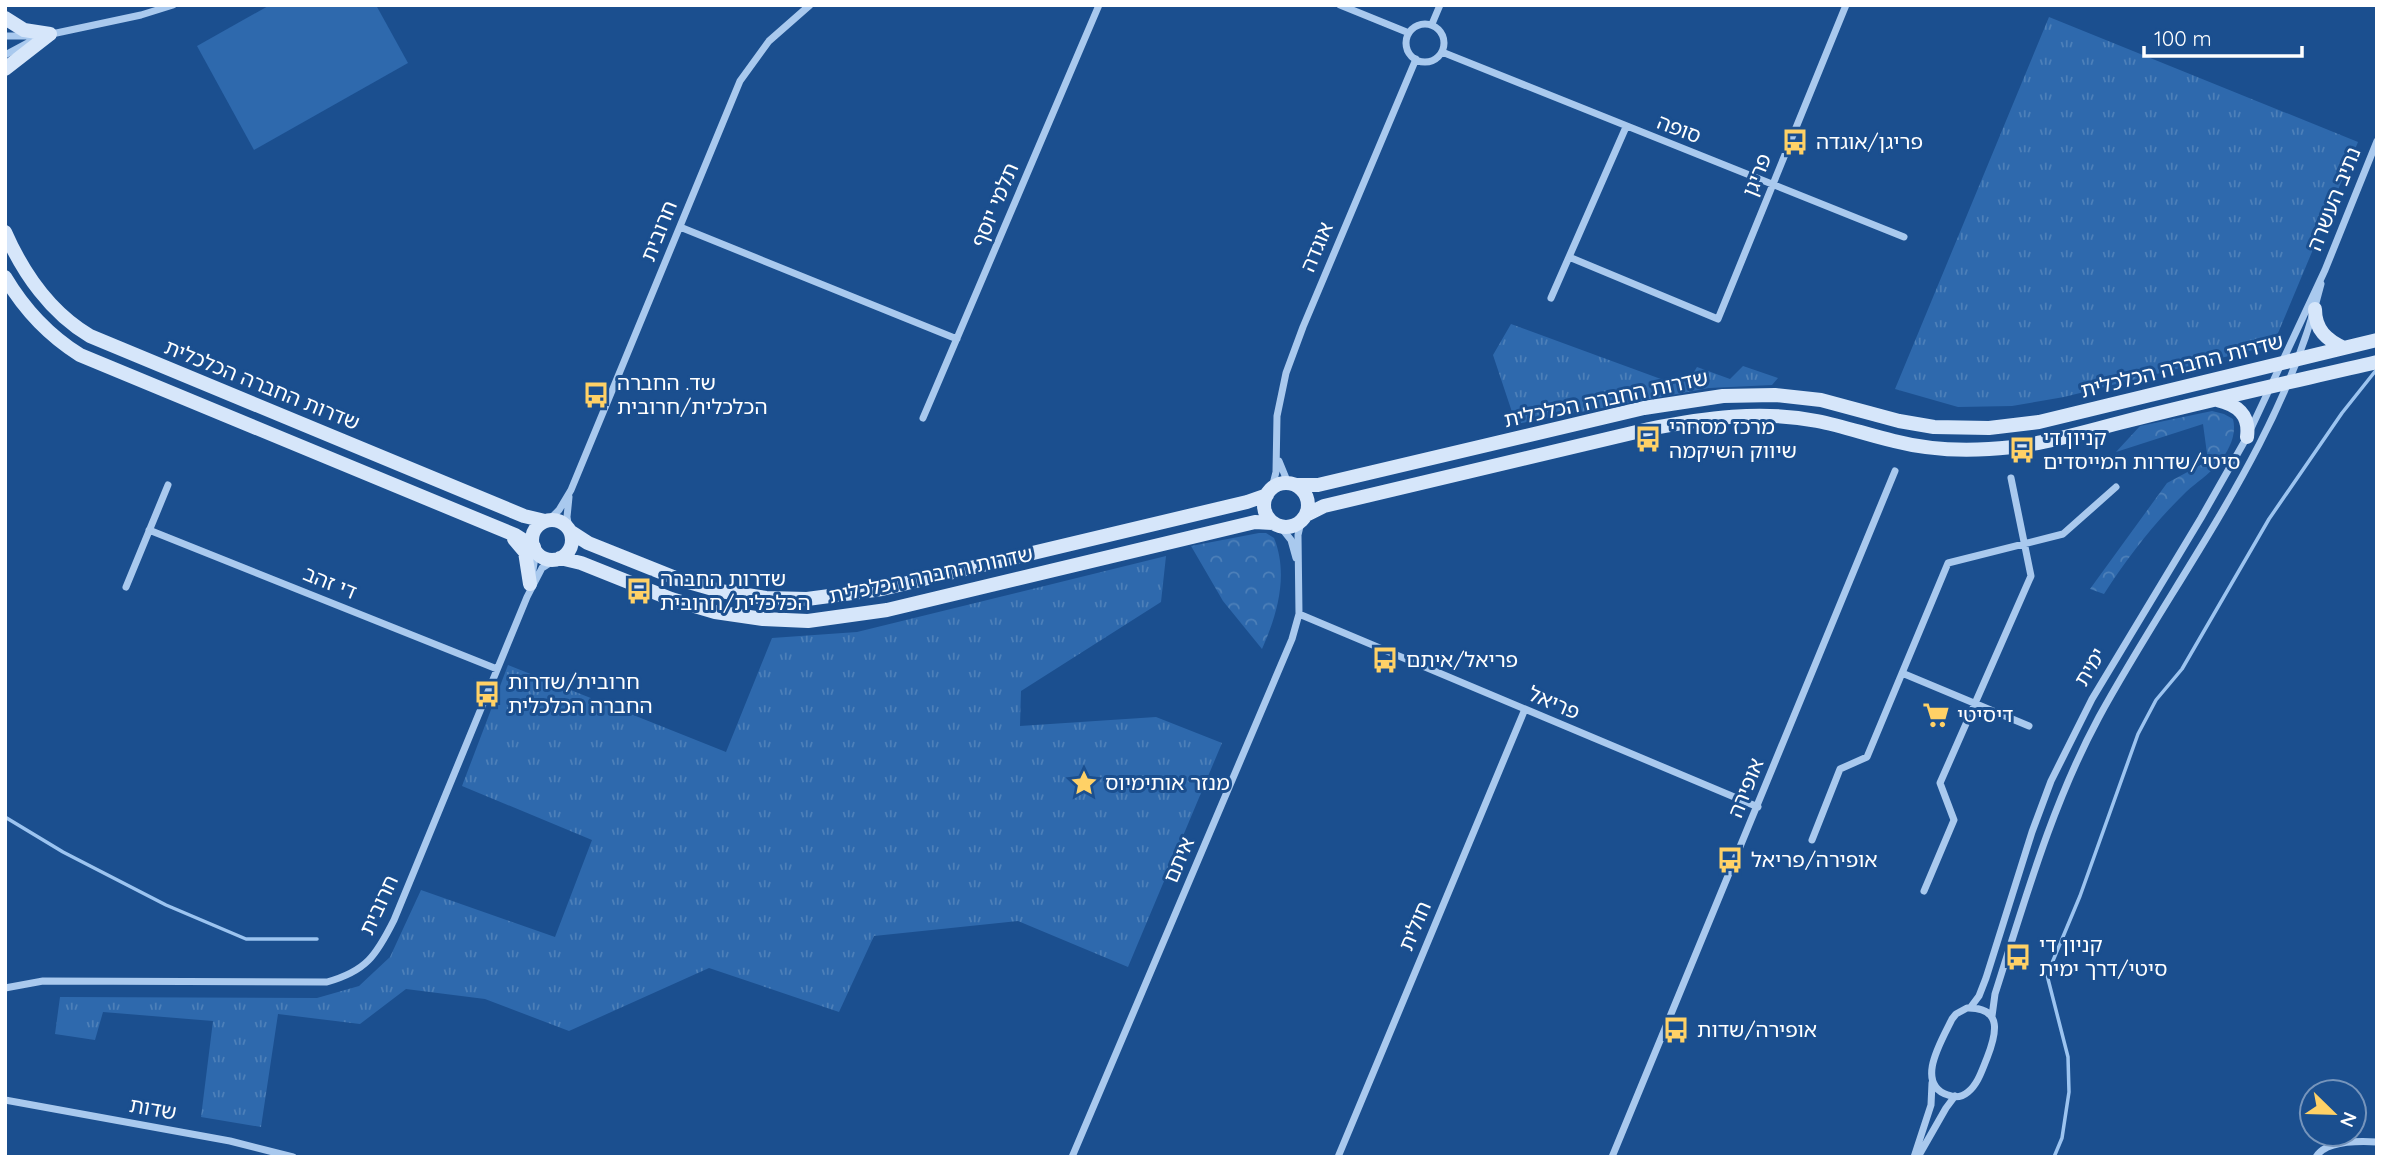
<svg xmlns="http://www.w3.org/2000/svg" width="2382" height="1162" viewBox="0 0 2382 1162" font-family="Quicksand,'Noto Sans Hebrew',sans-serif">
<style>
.grass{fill:url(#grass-tufts)}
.forest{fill:url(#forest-crowns)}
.pitch{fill:#2e69ad}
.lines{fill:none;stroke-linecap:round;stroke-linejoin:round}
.stream{stroke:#9cc4f0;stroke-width:3.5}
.street{stroke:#a9c9ee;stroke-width:7}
.secondary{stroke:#d6e6fa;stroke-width:14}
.labels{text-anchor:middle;stroke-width:6;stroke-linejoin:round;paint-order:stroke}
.street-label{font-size:21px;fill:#fff;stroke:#1b4f8f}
.poi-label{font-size:21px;fill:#fff;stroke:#1b4f8f;text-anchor:start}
</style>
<defs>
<pattern id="grass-tufts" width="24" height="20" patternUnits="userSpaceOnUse" patternTransform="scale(1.75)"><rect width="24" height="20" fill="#2e69ad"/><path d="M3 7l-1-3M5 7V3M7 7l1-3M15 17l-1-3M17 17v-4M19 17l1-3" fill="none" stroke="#4d80b9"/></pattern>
<pattern id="forest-crowns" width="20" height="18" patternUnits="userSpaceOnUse" patternTransform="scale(1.75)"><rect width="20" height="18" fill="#2e69ad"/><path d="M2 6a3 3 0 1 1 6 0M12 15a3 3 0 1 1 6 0" fill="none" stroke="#4d80b9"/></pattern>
</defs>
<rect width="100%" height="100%" fill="#1b4f8f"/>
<path class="grass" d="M2049,17L2358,142L2273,345L2064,397L2012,406L1958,407L1895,389Z
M1511,324L1669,382L1689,380L1697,367L1730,379L1743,366L1778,378L1772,385L1709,388L1516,424L1493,355Z
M1166,556L1161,602L1021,691L1020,726L1156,717L1222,743L1128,967L1018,921L874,936L839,1012L709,968L569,1031L485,999L406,989L360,1024L278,1014L261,1127L201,1117L213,1021L103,1012L95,1040L55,1034L60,997L317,998L359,986L390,957L421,890L555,937L592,840L462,786L508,665L726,752L772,638L857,632Z"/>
<path class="forest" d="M2212,411L2224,414L2233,419C2237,435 2229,451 2218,464C2209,474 2196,483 2186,492C2154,523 2128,557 2104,594L2090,589L2167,483L2208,461L2203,424L2116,452L2140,426Z
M1259,533H1266L1274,538C1289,575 1277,615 1262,649L1223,601L1191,546Z"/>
<path class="pitch" d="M270,5H376L408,63L254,150L197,46Z"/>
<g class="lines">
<path class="stream" d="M5,817L63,852L166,905L246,939H317
M2054,1157L2062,1138L2069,1092L2068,1057L2047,975L2080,896L2138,734L2156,700L2182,669L2269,519L2342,413L2377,369"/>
<path class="street" d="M1340,5L1409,33
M1406 43a19 19 0 1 1 38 0a19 19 0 1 1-38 0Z
M1432,24L1440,5
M47,35L141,15L173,5
M5,36H29
M1442,52L1904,237
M5,55L33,40
M680,227L957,339
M1569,257L1718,319L1846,5
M1551,298L1626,127
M923,418L1099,5
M1279,461L1288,483
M1272,488L1276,472L1277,416L1286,373L1303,327L1416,59
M549,520L559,510L571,490L740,81L769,41L810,5
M1280,526L1291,540L1296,558
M569,529L567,517L569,497
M149,530L497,669
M532,576L536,551
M126,587L168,485
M1299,614L1758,807
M1902,673L2029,726
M1812,840L1840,769L1867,757L1948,563L2063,534L2116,487
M1924,891L1954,820L1940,783L2031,576L2011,478
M5,988L43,981L327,982C366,971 376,956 394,920L527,597L542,568L556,559
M1967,1008C2004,1007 1996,1035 1987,1058C1982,1070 1978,1084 1968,1092C1962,1097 1955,1098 1948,1095C1914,1084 1942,1040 1952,1019L1956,1014Z
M1970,1008L1979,996L1986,978L2032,832L2051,781L2092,699L2201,518L2247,437L2325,270L2377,141
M1992,1016L1995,994C2025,900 2052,804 2099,717C2176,576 2283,443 2321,284
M5,1100L230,1141L293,1157
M1072,1157L1292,639L1299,614L1298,535L1301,522
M1338,1157L1525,709
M1612,1157L1895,471
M1914,1157L1931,1105L1932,1083
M1918,1157L1946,1108L1955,1096
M2316,1157C2326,1140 2359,1141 2377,1142"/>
<path class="secondary" d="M5,18L24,30L50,34
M5,69L50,34
M5,232C23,273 51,313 90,336L524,516L545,521
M5,277C24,309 48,335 80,355L515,535L534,547
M2315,309C2315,330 2327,340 2344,348
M2217,400C2238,405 2250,415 2247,437
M1264 505a22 22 0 1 1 44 0a22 22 0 1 1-44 0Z
M1296,485H1318L1644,408L1723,396L1775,395L1821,400L1899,421L1934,427L1989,428L2039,422L2377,340
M1306,515L1324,506L1649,429C1704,418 1761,410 1817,421C1843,426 1868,435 1894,441C1925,449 1957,451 1989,449C2034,447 2076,434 2119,423C2204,401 2291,382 2377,362
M532 540a20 20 0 1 1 40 0a20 20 0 1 1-40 0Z
M571,532L588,543L678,579L720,591L766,598L807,599L882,589L1247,502L1267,495
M514,539L525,552L530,584
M560,558L581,563L671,599L715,612L763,619L808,621L887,610L1255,522L1274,523"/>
</g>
<defs>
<g id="bus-bare" transform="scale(2.1)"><path d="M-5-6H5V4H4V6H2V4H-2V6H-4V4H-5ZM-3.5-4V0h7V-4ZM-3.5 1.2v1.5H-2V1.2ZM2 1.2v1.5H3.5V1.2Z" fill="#ffd166" stroke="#1b4f8f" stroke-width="2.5" paint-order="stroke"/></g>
<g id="supermarket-bare" transform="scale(2.1)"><path d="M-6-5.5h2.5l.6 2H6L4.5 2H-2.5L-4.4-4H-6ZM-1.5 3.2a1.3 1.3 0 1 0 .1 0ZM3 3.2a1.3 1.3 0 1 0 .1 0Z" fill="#ffd166" stroke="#1b4f8f" stroke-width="2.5" paint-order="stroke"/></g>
<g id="sight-bare" transform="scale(2.1)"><path d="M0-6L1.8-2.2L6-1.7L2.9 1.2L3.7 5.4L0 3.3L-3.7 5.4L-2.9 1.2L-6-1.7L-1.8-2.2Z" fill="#ffd166" stroke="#1b4f8f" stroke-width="2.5" paint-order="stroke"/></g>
</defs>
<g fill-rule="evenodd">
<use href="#bus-bare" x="1795" y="142"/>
<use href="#bus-bare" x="596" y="395"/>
<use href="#bus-bare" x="1648" y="439"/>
<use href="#bus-bare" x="2022" y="450"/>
<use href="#bus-bare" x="639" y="591"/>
<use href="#bus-bare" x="1385" y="660"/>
<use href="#bus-bare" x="487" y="694"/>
<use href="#supermarket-bare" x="1936" y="715"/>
<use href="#sight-bare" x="1084" y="783"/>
<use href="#bus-bare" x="1730" y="860"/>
<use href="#bus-bare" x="2018" y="957"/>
<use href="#bus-bare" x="1676" y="1030"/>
</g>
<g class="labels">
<g class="street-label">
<text transform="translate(1679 129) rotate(21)" y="7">סופה</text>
<text transform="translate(1757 175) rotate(-68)" y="7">פריגן</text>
<text transform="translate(2334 199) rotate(-68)" y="7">נתיב העשרה</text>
<text transform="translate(995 205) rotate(-67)" y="7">תלמי יוסף</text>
<text transform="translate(659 231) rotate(-68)" y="7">חרובית</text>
<text transform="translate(1317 247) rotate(-67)" y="7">אוגדה</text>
<text transform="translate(2182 366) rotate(-14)" y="7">שדרות החברה הכלכלית</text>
<text transform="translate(262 385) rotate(22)" y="7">שדרות החברה הכלכלית</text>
<text transform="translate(1606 399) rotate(-12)" y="7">שדרות החברה הכלכלית</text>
<text transform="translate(931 575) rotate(-12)" y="7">שדרות החברה הכלכלית</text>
<text transform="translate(330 583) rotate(22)" y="7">די זהב</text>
<text transform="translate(2090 667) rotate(-59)" y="7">ימית</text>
<text transform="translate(1554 703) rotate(23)" y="7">פריאל</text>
<text transform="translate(1746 788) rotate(-68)" y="7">אופירה</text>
<text transform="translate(1179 860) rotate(-67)" y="7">איתם</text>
<text transform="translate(379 905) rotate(-65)" y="7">חרובית</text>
<text transform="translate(1415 926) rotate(-67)" y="7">חולית</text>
<text transform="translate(153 1109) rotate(10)" y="7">שדות</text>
</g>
<g class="poi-label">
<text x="1816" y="149">פריגן/אוגדה</text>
<text x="617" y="390">שד. החברה<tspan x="617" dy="24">הכלכלית/חרובית</tspan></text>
<text x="1669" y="434">מרכז מסחרי<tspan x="1669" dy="24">שיווק השיקמה</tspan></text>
<text x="2043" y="445">קניון די<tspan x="2043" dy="24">סיטי/שדרות המייסדים</tspan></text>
<text x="660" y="586">שדרות החברה<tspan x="660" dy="24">הכלכלית/חרובית</tspan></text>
<text x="1406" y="667">פריאל/איתם</text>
<text x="508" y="689">חרובית/שדרות<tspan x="508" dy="24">החברה הכלכלית</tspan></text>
<text x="1957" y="722">דיסיטי</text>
<text x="1105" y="790">מנזר אותימיוס</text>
<text x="1751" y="867">אופירה/פריאל</text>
<text x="2039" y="952">קניון די<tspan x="2039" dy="24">סיטי/דרך ימית</tspan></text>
<text x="1697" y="1037">אופירה/שדות</text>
</g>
</g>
<rect width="2382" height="1162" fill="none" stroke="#ffffff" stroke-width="14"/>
<g transform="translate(2333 1113) rotate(113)"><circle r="33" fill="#1b4f8f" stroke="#7695bc" stroke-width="2"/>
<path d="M0-5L12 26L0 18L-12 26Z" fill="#ffd166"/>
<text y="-10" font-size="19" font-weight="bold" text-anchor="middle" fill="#ffffff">N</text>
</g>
<path d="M2144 46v10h158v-10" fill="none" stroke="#ffffff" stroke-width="3.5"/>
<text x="2154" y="46" font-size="21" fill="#ffffff" stroke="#1b4f8f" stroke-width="5" paint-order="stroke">100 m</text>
</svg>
